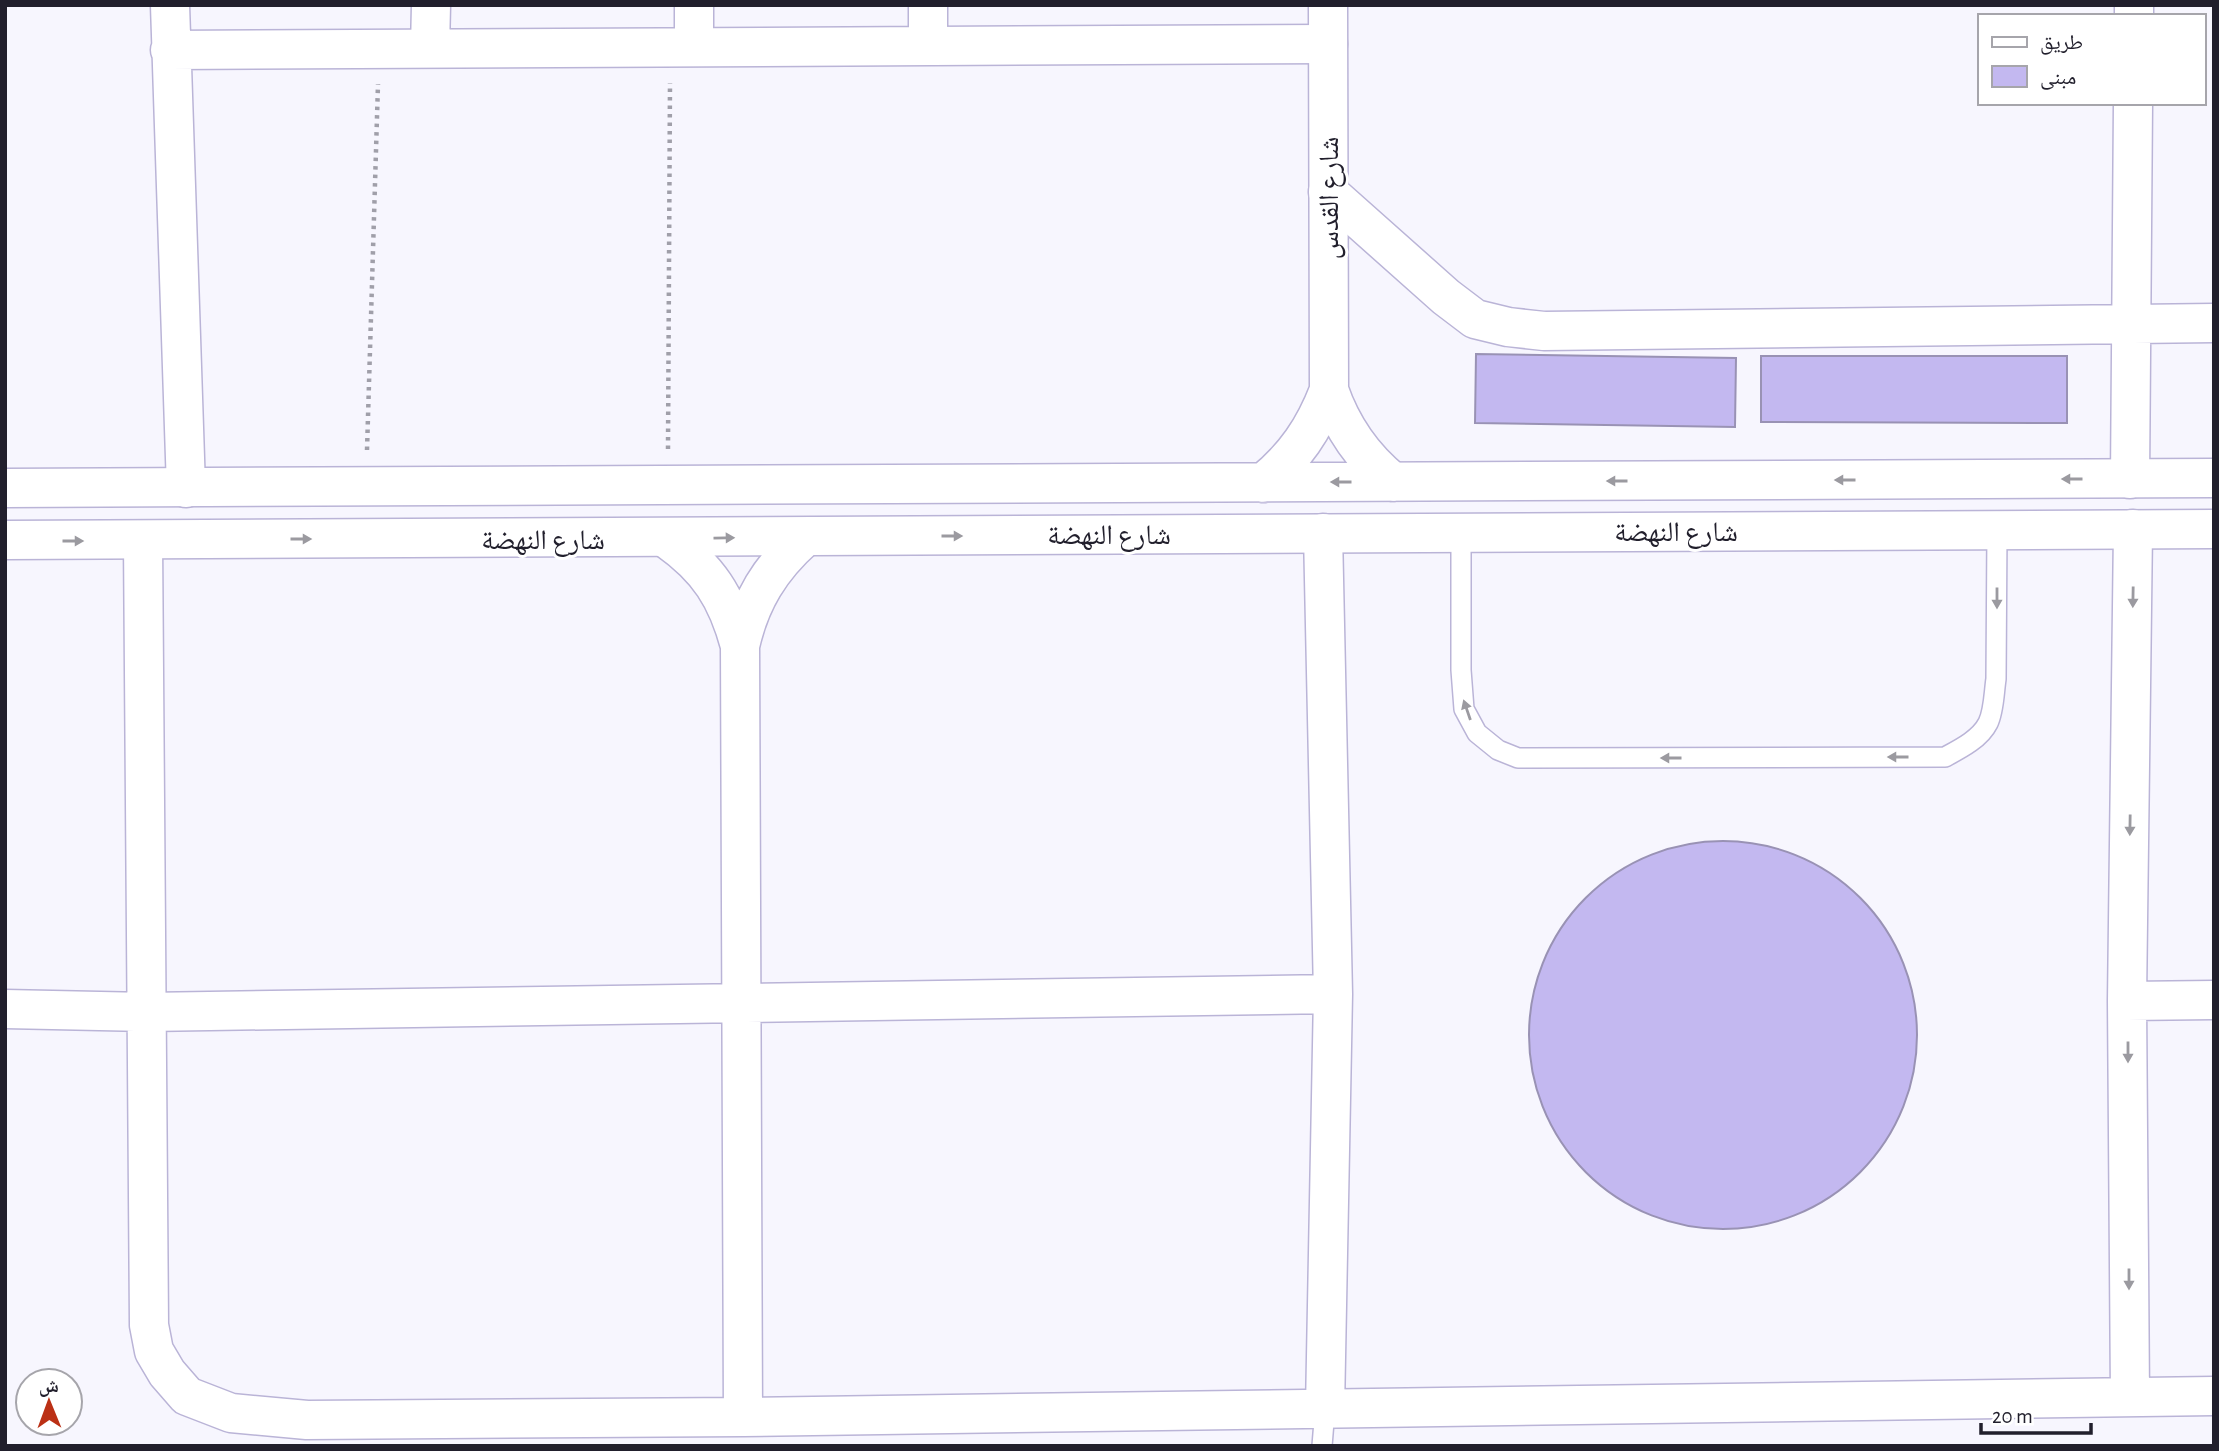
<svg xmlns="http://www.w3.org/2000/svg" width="2219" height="1451" viewBox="0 0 2219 1451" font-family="'Alegreya Sans','Noto Naskh Arabic',sans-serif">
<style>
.building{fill:#c3b8f0;stroke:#9992b4;stroke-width:2}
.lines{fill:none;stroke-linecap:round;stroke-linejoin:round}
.service-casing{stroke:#bab4d7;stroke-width:22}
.minor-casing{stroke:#bab4d7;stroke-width:41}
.tertiary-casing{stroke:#bab4d7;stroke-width:41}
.path{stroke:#a09fa9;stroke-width:4.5;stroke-dasharray:3.5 5;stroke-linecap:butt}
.service{stroke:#fff;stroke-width:19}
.minor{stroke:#fff;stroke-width:38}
.tertiary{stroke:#fff;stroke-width:38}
.oneway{fill:#9b9aa0}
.labels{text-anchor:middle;stroke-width:6;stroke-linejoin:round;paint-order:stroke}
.street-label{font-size:28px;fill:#211f2c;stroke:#fff}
</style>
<rect width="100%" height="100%" fill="#f7f6fe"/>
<path class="building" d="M1476,354L1736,358L1735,427L1475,423Z
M1761,356H2067V423L1761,422Z
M1529 1035a194 194 0 1 1 388 0a194 194 0 1 1-388 0Z"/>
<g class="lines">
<g class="service-casing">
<path id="service" d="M1461,532V670L1464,709L1477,733L1498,750L1518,758L1945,757C1960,749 1980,739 1988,723C1994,711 1994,692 1996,679L1997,530
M1322,1446L1325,1409"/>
</g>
<g class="minor-casing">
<path id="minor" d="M170,5L186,488
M694,5V47
M928,5V45
M2134,16V5
M430,48L431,5
M170,50L1328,44
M1328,192L1446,297L1475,319L1508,327L1544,331L2214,323
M2130,479L2133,103
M1323,533L1333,994L1325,1409
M667,539C708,568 727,597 740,646
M143,541L149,1325L154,1351L167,1373L187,1396L231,1413L307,1420L743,1417L2214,1396
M2127,1001L2214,1000
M5,1009L147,1012L1333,994
M2130,1397L2127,1001L2133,529
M743,1417L740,646C750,601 770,568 805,537"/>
</g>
<g class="tertiary-casing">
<path id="tertiary" d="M1328,5L1329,390C1342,428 1362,457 1393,482
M1263,483C1295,457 1314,429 1329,390
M5,488L2214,478
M5,540L2214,529"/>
</g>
<path class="path" d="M668,449L670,83
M367,450L378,84"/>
<use href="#service" class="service"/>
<use href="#minor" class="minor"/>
<use href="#tertiary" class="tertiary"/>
</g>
<defs><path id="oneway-solid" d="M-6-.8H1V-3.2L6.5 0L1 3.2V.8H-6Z" transform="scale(1.75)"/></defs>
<g class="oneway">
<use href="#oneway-solid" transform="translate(2072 479) rotate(180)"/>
<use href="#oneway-solid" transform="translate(1845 480) rotate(180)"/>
<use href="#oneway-solid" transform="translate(1617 481) rotate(180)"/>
<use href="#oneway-solid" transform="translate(1341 482) rotate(180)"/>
<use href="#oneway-solid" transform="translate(952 536)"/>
<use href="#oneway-solid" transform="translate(724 538) rotate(-1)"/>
<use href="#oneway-solid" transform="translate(301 539)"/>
<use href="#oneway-solid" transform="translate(73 541)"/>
<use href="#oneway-solid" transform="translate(2133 597) rotate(91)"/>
<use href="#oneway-solid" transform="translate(1997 598) rotate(90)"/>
<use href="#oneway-solid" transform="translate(1467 710) rotate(-109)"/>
<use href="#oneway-solid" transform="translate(1898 757) rotate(180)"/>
<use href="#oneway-solid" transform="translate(1671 758) rotate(180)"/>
<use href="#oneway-solid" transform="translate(2130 825) rotate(91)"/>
<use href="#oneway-solid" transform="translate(2128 1052) rotate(90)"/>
<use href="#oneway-solid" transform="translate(2129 1279) rotate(90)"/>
</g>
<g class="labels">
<g class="street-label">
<text transform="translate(1328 198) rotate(-90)" y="10">شارع القدس</text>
<text x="1676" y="541">شارع النهضة</text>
<text x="1109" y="544">شارع النهضة</text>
<text x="543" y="549">شارع النهضة</text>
</g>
</g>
<rect width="2219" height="1451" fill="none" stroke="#211f2c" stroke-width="14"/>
<rect x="1978" y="14" width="228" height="91" fill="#ffffff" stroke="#a6a5ab" stroke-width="2"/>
<rect x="1992" y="37" width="35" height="10" fill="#ffffff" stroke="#a6a5ab" stroke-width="2"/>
<text x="2040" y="49" font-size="21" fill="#211f2c">طريق</text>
<rect x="1992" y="66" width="35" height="21" fill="#c3b8f0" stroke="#a6a5ab" stroke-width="2"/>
<text x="2040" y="84" font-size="21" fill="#211f2c">مبنى</text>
<g transform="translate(49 1402) rotate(359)"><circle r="33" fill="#ffffff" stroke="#a6a5ab" stroke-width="2"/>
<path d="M0-5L12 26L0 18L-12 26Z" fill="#bb3015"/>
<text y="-10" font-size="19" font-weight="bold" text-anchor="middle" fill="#211f2c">ش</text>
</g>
<path d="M1981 1423v10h110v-10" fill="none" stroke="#211f2c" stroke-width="3.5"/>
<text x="1992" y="1423" font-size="21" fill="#211f2c" stroke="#ffffff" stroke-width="5" paint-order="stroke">20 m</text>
</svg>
